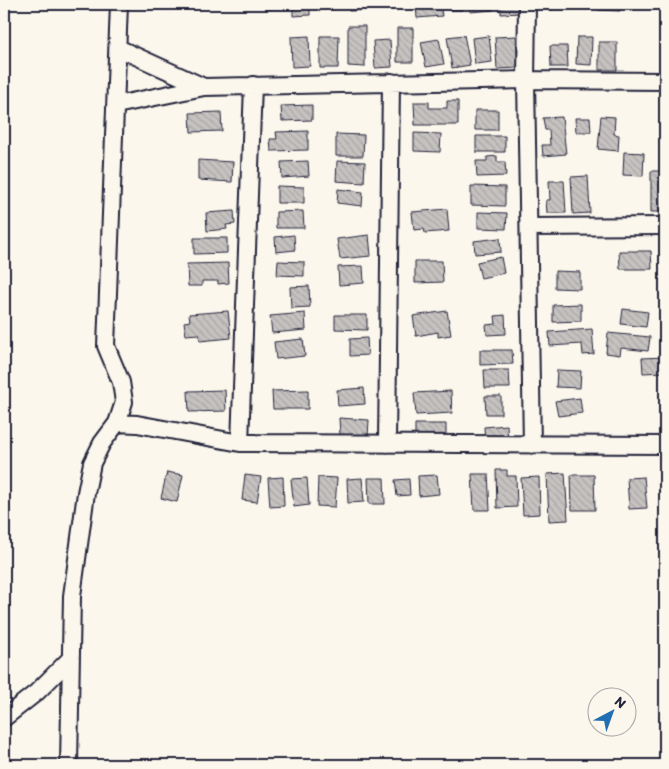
<svg xmlns="http://www.w3.org/2000/svg" width="669" height="769" viewBox="0 0 669 769" font-family="Itim,sans-serif">
<style>
.building{fill:url(#building-back-hatch);stroke:#22223b}
.lines{fill:none;stroke-linecap:round;stroke-linejoin:round}
.minor-casing{stroke:#22223b;stroke-width:20}
.minor{stroke:#fbf7ec;stroke-width:16}
</style>
<defs>
<pattern id="building-back-hatch" width="6" height="6" patternUnits="userSpaceOnUse" patternTransform="scale(1.25)"><rect width="6" height="6" fill="#c6c2c0"/><path d="M-1 5l2 2M0 0l6 6M5-1l2 2" fill="none" stroke="#aaa6a6"/></pattern>
</defs>
<rect width="100%" height="100%" fill="#fbf7ec"/>
<filter id="ink" filterUnits="userSpaceOnUse"><feTurbulence type="fractalNoise" baseFrequency=".02" numOctaves="2"/><feDisplacementMap in="SourceGraphic" scale="10" xChannelSelector="R" yChannelSelector="G"/><feConvolveMatrix kernelMatrix="1 2 1 2 8 2 1 2 1" color-interpolation-filters="sRGB"/></filter>
<g filter="url(#ink)">
<path class="building" d="M265,4H282V8L266,9Z
M293,4H310V15L293,16Z
M317,4H337V9L318,10Z
M349,4H366V10L349,11Z
M373,4H392V8L373,9Z
M416,4H440L442,16L417,18Z
M449,4H463V10H449Z
M469,4H492L493,10L470,12Z
M501,4H521V13L501,14Z
M546,4H564V9L546,10Z
M574,4H592L593,7L574,8Z
M598,4H620V11L598,10Z
M348,26H365V67L348,66Z
M397,28H413V62H397Z
M464,35L470,65L452,68L447,37Z
M309,36L310,66L292,67L291,37Z
M320,36H339L338,68H320Z
M489,36L492,62L475,64L472,38Z
M516,36L518,68L497,69L495,37Z
M577,37H592L591,65L576,64Z
M439,39L444,64L426,67L421,42Z
M390,40L392,67L375,68L373,41Z
M599,42H617V70H599Z
M550,46H567L568,67H551Z
M447,101H458V125H415L414,102H429V108H447Z
M312,105V120L282,121L281,106Z
M475,110H498V130H475Z
M221,112L222,131L191,132L190,113Z
M601,116L615,117L614,134L619,135L618,151L598,149Z
M562,117L566,154L543,156L542,145H550L549,130H545L543,118Z
M575,118H590L591,132H576Z
M308,131V150L271,151L270,139H277L276,132Z
M414,133L441,134L440,152L414,151Z
M336,134L364,135L363,156H336Z
M476,136H505V152H476Z
M624,152L644,153L643,176L623,175Z
M497,156V162H505L506,176L477,177L476,161H487V157Z
M198,160L233,162L232,182L198,180Z
M308,161L309,176L282,178L281,162Z
M337,161L365,162L364,183L336,181Z
M651,171H665V212H651Z
M588,176L590,213L573,214L571,177Z
M549,181H564L566,213H547L546,200H550Z
M277,186L304,187V203H277Z
M471,186L505,187V206L471,205Z
M338,189L363,192L362,206L337,203Z
M447,209L449,231L425,233L424,229L414,230L412,212Z
M234,211L235,224L226,225L227,229L207,231L206,213Z
M303,211L304,228H276V212Z
M478,212L507,213L506,229L478,228Z
M294,235L295,250L276,252L275,237Z
M369,235L371,256L340,259L337,239Z
M194,238H227V253L194,254Z
M500,238L501,252L475,254L474,241Z
M619,251H651L652,269H620Z
M501,257L504,273L481,278L477,262Z
M278,261L304,262V276L277,275Z
M415,261H442L443,282L415,283Z
M228,263L229,283L218,284V281H202V286H188L187,264Z
M363,266L364,283L339,285L338,267Z
M555,271L580,272V289L555,288Z
M309,286L310,307L291,308L290,287Z
M581,304V321L553,322V305Z
M623,309L648,312L646,327L621,324Z
M228,311L231,338L200,341L199,334L186,335L184,322L190,321L189,314Z
M447,311L451,335L438,337V332L416,336L413,316Z
M305,313L306,330L272,333L270,316Z
M335,315H367V330L335,329Z
M505,315L506,334L487,335L486,325L496,324L495,316Z
M592,329L594,354L583,355L582,344L550,346L549,332Z
M608,333L650,337L648,351L621,348L620,355L606,353Z
M367,338L368,355L350,356V339Z
M303,339L305,356L276,359L274,342Z
M480,350H512L513,364L480,365Z
M665,357V372L643,373L642,358Z
M484,370H509L510,388H485Z
M557,370L581,371L580,388L556,387Z
M364,388L365,404L338,406L337,390Z
M225,390L226,411L189,412L188,391Z
M308,390V409H273L272,391Z
M451,391L452,413L416,415L414,393Z
M485,396H501V414H486Z
M580,398L582,413L558,416L555,401Z
M339,418L369,420L368,436L340,435Z
M415,424H446V439L415,440Z
M507,425L508,441L485,443L484,427Z
M496,470H507V476H516L517,507L497,508Z
M167,472L183,475L177,502L161,498Z
M565,473L568,520L549,521L547,474Z
M472,474H488L490,510H474Z
M245,475L261,477L257,502L242,500Z
M437,475L439,494L419,496L418,476Z
M571,475H594L595,510H572Z
M283,477L284,506L270,507L268,478Z
M318,477L337,478L335,507L317,506Z
M539,477L540,514L523,515L521,478Z
M644,477L647,508L629,509L627,478Z
M307,478L309,505L294,507L291,479Z
M362,478L364,502L348,503L347,479Z
M368,478H384L385,504H369Z
M409,479L410,495L397,496L395,480Z"/>
<g class="lines">
<g class="minor-casing">
<path id="minor" d="M527,4L526,80L532,445
M118,48L204,87
M116,105L204,87L526,80L665,81
M529,227L665,226
M117,423L137,424L240,443L665,445
M240,443L253,85
M387,444L391,82
M4,718L37,692L70,659
M69,765L72,596L86,493L92,463L102,443L117,423L124,402L121,382L106,346L119,4"/>
</g>
<use href="#minor" class="minor"/>
</g>
</g>
<rect width="669" height="769" fill="none" stroke="#fbf7ec" stroke-width="20"/>
<rect x="10" y="10" width="649" height="749" fill="none" stroke="#22223b" stroke-width="2" filter="url(#ink)"/>
<g transform="translate(612 712) rotate(41)"><circle r="24" fill="#fbf7ec" stroke="#a4a2a5"/>
<path d="M0-4L9 19L0 12L-9 19Z" fill="#1f6fb2"/>
<text y="-8" font-size="14" font-weight="bold" text-anchor="middle" fill="#22223b">N</text>
</g>
</svg>
